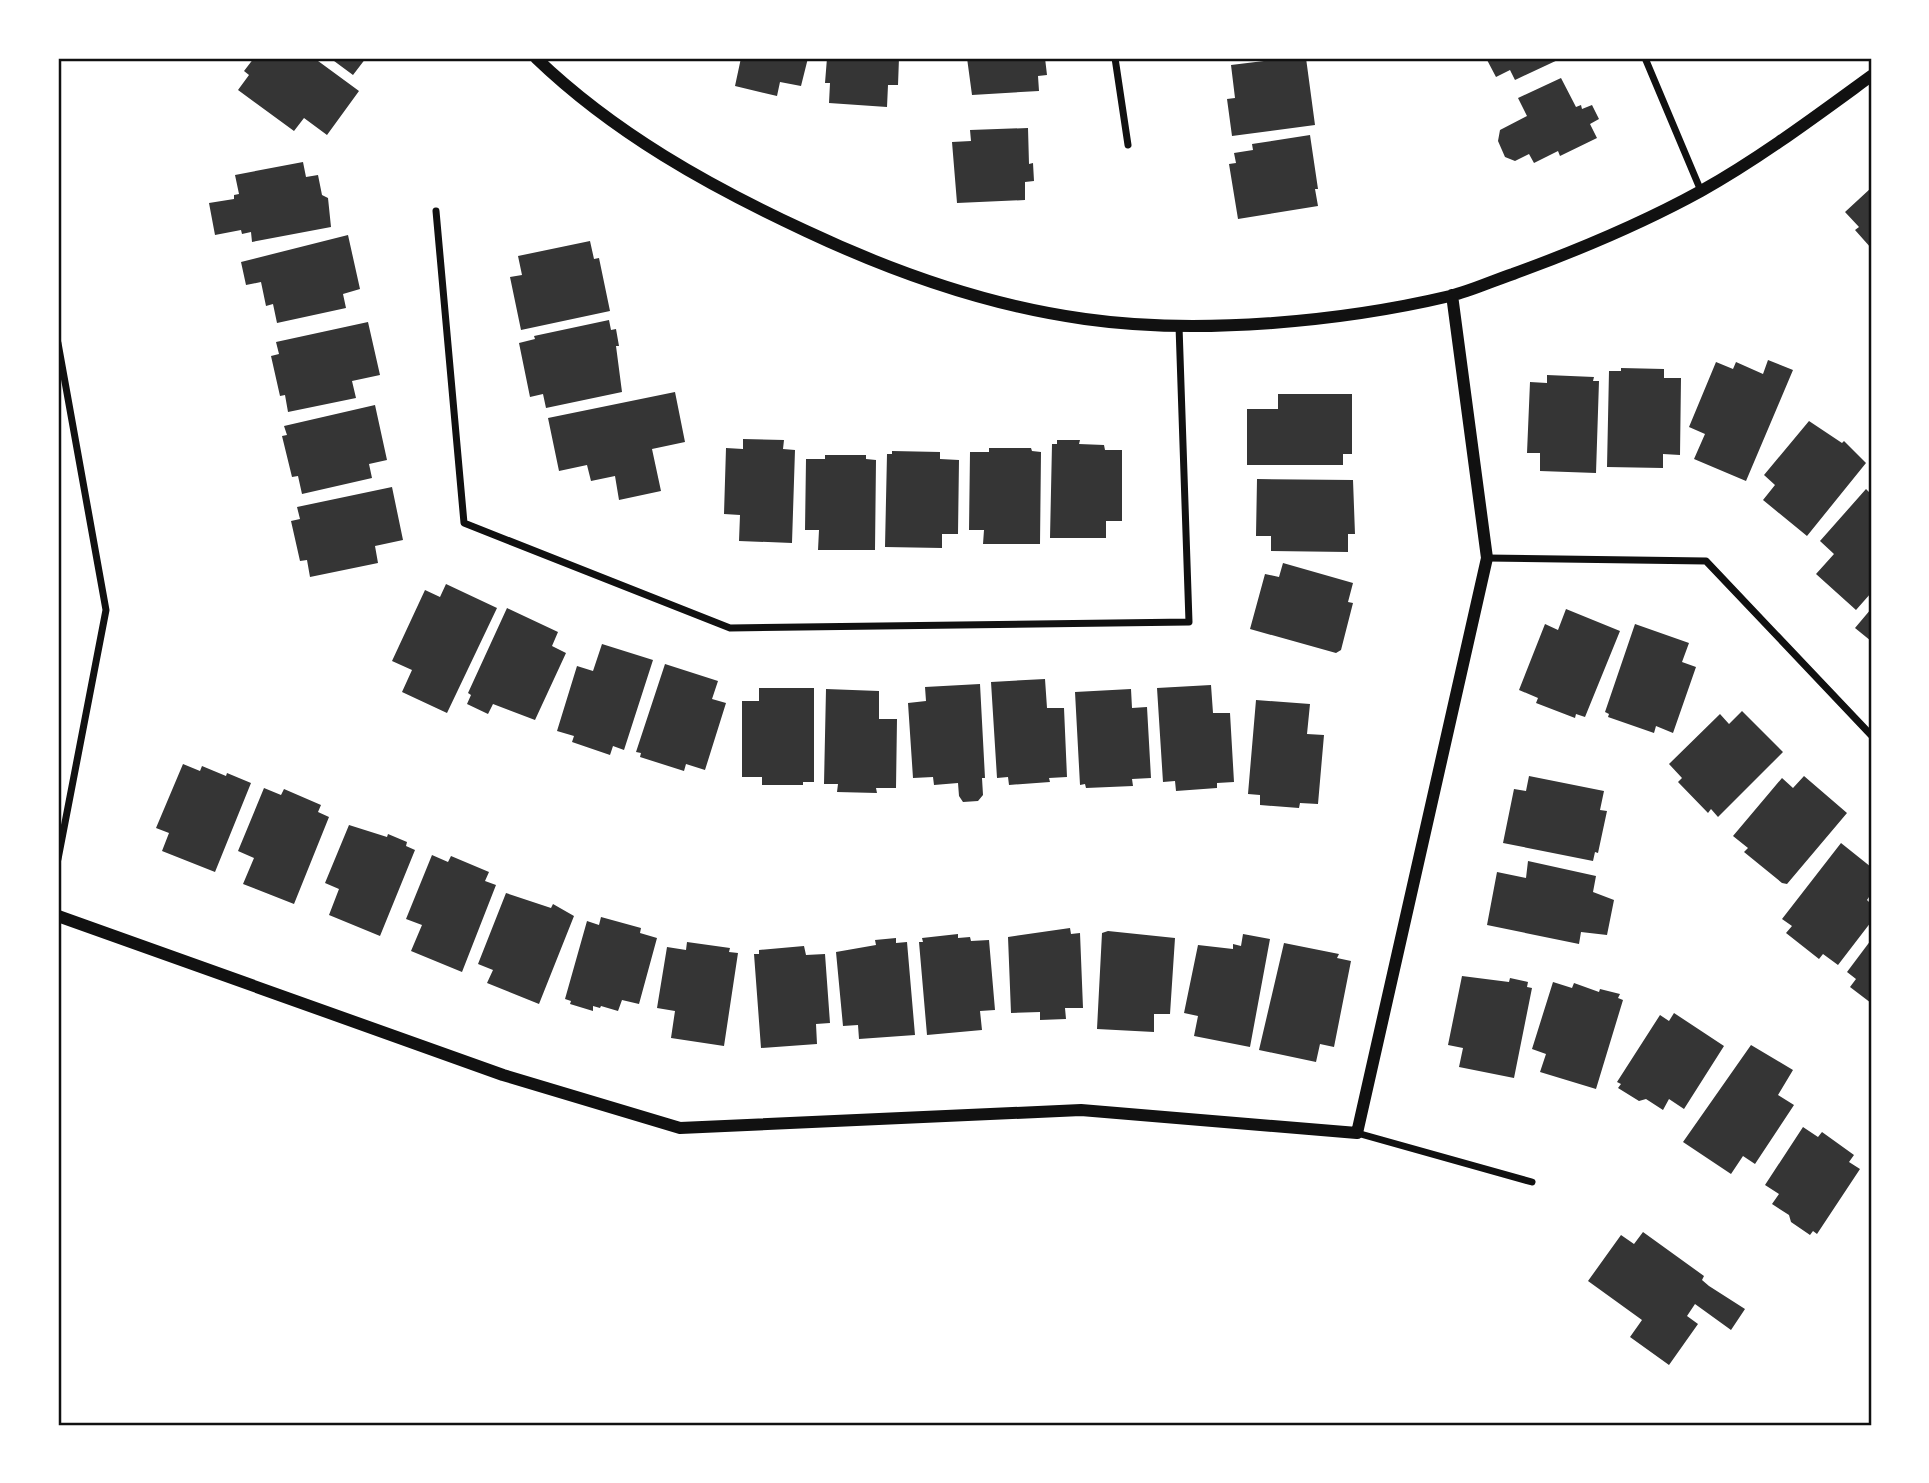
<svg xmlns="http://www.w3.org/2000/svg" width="1929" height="1483" viewBox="0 0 1929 1483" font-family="'Alegreya Sans',sans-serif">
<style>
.building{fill:#353535}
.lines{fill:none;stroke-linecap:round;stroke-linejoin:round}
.minor{stroke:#111;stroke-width:7}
.tertiary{stroke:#111;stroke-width:12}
.neatline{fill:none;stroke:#111;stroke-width:2.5}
</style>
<rect width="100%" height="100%" fill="#fff"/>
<path class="building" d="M254,58H314L359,91L327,135L304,118L294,131L238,90L249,75L244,71Z
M330,58H366L353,75Z
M741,58H808L801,86L780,82L777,96L735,86Z
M827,58H899L898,85H888L887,107L829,103L830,83H825Z
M967,58H1045L1047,75L1038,76L1039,91L972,95Z
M1287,58H1306L1315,125L1232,136L1227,99L1235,98L1231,65Z
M1486,58H1562L1515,80L1510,70L1496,77Z
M1561,78L1576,107L1581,105L1582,109L1592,105L1599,119L1590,124L1597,138L1560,156L1558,151L1534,163L1529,154L1515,161L1505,157L1498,141L1500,130L1527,116L1518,98Z
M1028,128L1029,164L1033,163L1034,181L1025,182V200L957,203L952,142L971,141L970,130Z
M1310,135L1318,189H1315L1318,206L1238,219L1229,164L1236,163L1234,153L1253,150L1252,144Z
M303,162L306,177L318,175L322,195L328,198L331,227L252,242L251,232L242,234L241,230L215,235L209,203L234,199V195L239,194L235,175Z
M1871,188V248L1855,230L1859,227L1845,212Z
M348,235L360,289L343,294L346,308L277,323L273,304L266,306L261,282L246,285L241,262Z
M590,241L594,259L599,258L610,311L521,330L510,277L522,275L518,256Z
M609,320L611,330L616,329L619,346H616L622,392L546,408L543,394L530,397L519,343L535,339L534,336Z
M368,322L380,375L352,381L356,398L288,412L285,395L280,396L271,356L279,354L276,342Z
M1768,360L1793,370L1746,481L1694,459L1705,434L1689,427L1716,362L1733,369L1736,362L1763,374Z
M1621,368L1664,369V378H1681L1680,455L1663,454V468L1607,467L1609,371H1621Z
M1547,375L1594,377L1593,381H1599L1596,473L1540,471V453H1527L1530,382L1547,383Z
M675,392L685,442L652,449L661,491L619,500L615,476L591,481L587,465L559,471L548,418Z
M1278,394H1352V454H1343V465H1247V409H1278Z
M375,405L387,460L369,464L372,478L302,494L298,476L292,477L282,436L287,435L284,426Z
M1809,421L1842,443L1844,441L1866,463L1807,536L1763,500L1775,485L1764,475Z
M743,439L784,440L783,449L795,450L792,543L739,541L740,515L724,514L726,448L743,449Z
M1057,440H1080L1079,444L1104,445L1105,450H1122V521H1106V538H1050L1052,444H1057Z
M989,448H1031L1032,451L1041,452L1040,544H983L984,530H969L970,452H989Z
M892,451L940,452V459L959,460L958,534H942V548L885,547L887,454H892Z
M825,455H866V459L876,460L875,550H818L819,530H805L806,459H825Z
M1257,479L1353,480L1355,534H1348V552L1271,551V536H1256Z
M392,487L403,540L375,546L378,563L310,577L307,560L300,561L291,521L300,519L297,507Z
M1866,489L1871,494V593L1856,610L1816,574L1834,554L1820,541Z
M1283,563L1353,583L1348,602L1353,603L1341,650L1336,653L1250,629L1265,574L1279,577Z
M446,584L497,608L447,713L402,692L412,670L392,661L425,590L440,597Z
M507,608L558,632L552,646L566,653L535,720L493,704L488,714L467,704L471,695L468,693Z
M1566,609L1620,631L1585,717L1576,714L1575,718L1536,703L1538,698L1519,690L1545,624L1558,630Z
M1871,609V641L1855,628Z
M1635,624L1689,643L1682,662L1696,667L1673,733L1656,726L1654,733L1608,717L1609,714L1605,712Z
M602,644L653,660L624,750L613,746L610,755L572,742L574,736L557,731L577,666L593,671Z
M665,664L718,681L712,699L726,703L705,770L686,764L684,771L640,757L641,753L636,752Z
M1045,679L1047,708H1064L1067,777L1049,778L1050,782L1009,785L1008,777L997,778L991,682Z
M980,684L985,778H982L983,795L978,801L963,802L959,796L958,783L934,785L933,777L913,778L908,703L926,701L925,687Z
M1211,685L1213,713H1230L1234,782L1217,783V788L1176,791L1175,781L1163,782L1157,688Z
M759,688H814V782H803V785H762V777H742V701H759Z
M826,689L879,691V719H897L896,788H876L877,793L837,792L838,784H824Z
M1131,689L1132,708L1147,707L1151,778L1132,779L1133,786L1086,788L1085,784L1080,785L1075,692Z
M1256,700L1310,704L1307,734L1324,735L1318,804L1300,803L1299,808L1260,805V795L1248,794Z
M1742,711L1783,752L1718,817L1711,809L1708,813L1678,782L1682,778L1669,764L1720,714L1729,724Z
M183,764L200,771L202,766L226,776L227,773L251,783L215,872L162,851L169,833L156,828Z
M1529,776L1604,791L1600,810L1607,811L1598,853L1595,852L1593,861L1503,843L1514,789L1526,791Z
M1804,776L1847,813L1787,884L1782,883L1744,852L1748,848L1733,836L1782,778L1793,788Z
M264,788L281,795L284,789L321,805L318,812L329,817L294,904L243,884L254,858L238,851Z
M349,825L387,837L388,834L407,842L406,846L415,850L380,936L329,915L339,889L325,883Z
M1841,843L1871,867V894L1867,900L1871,904V922L1838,965L1823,954L1819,959L1786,933L1792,926L1782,919Z
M432,855L448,862L451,856L489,872L485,881L496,885L462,972L411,951L422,925L406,919Z
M1528,861L1596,876L1593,892L1614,900L1607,935L1581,932L1579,944L1487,925L1497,872L1526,878Z
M506,893L551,908L553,904L574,916L539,1004L487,983L493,970L478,964Z
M601,917L641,928L640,933L657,938L639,1004L622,1000L618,1011L601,1006L600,1008L593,1006V1011L570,1004L571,1001L565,999L587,921L599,925Z
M1070,928L1071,934L1080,933L1083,1008H1065L1066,1019L1040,1020V1012L1011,1013L1008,937Z
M1108,931L1175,938L1170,1014H1154V1032L1097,1029L1102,933Z
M958,934V938L970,937L971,941L989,940L995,1010L980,1011L982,1030L927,1035L919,942H923L922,938Z
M1243,934L1270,939L1250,1047L1194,1036L1198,1016L1184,1013L1198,945L1233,949V944L1241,946Z
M896,938V943L907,942L915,1035L859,1039L858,1025L843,1026L836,952L876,945L875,940Z
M1871,940V1003L1850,987L1856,979L1847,972Z
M687,942L730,948L729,952L738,953L724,1046L671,1038L675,1011L657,1008L667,947L686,950Z
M1284,943L1339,954L1337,958L1351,961L1334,1047L1320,1044L1316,1062L1259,1050Z
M804,946L806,955L825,954L830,1023L816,1024L817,1044L761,1048L754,954H759V950Z
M1462,976L1509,982L1510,978L1528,982L1527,987L1532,988L1514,1078L1459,1067L1463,1048L1448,1045Z
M1553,982L1572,988L1574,983L1599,992L1600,989L1620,994L1618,998L1623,1000L1596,1089L1540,1072L1546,1054L1532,1049Z
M1674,1013L1724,1046L1684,1109L1669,1099L1663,1110L1646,1099L1639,1101L1618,1088L1621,1084L1617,1082L1660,1015L1669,1021Z
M1751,1045L1793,1070L1778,1095L1794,1105L1755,1164L1743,1156L1731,1174L1683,1142Z
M1803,1127L1818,1137L1822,1132L1854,1155L1849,1162L1860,1169L1817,1234L1813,1231L1810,1235L1791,1222L1789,1215L1772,1204L1779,1194L1765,1185Z
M1643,1232L1704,1276L1702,1280L1709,1286L1745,1309L1731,1330L1695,1304L1687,1316L1698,1324L1669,1365L1630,1337L1642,1320L1588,1281L1621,1235L1634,1244Z"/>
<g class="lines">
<path class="minor" d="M1115,58L1128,145
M1645,58L1701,191
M436,211L464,523L730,628L1189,622L1179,326
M58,343L106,610L58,859
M1487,558L1706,561L1871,735
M1357,1133L1532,1182"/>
<path class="tertiary" d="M536,58C614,133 709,186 806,231C893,272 990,306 1085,319C1198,335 1340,322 1450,296C1471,291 1492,281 1513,274C1576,251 1641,224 1701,191C1760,158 1816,116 1871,76
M58,916L503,1075L680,1128L1081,1110L1357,1133L1487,558L1452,295"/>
</g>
<rect width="1929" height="1483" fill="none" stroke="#ffffff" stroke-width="119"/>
<rect x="60" y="60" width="1810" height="1364" class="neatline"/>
</svg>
